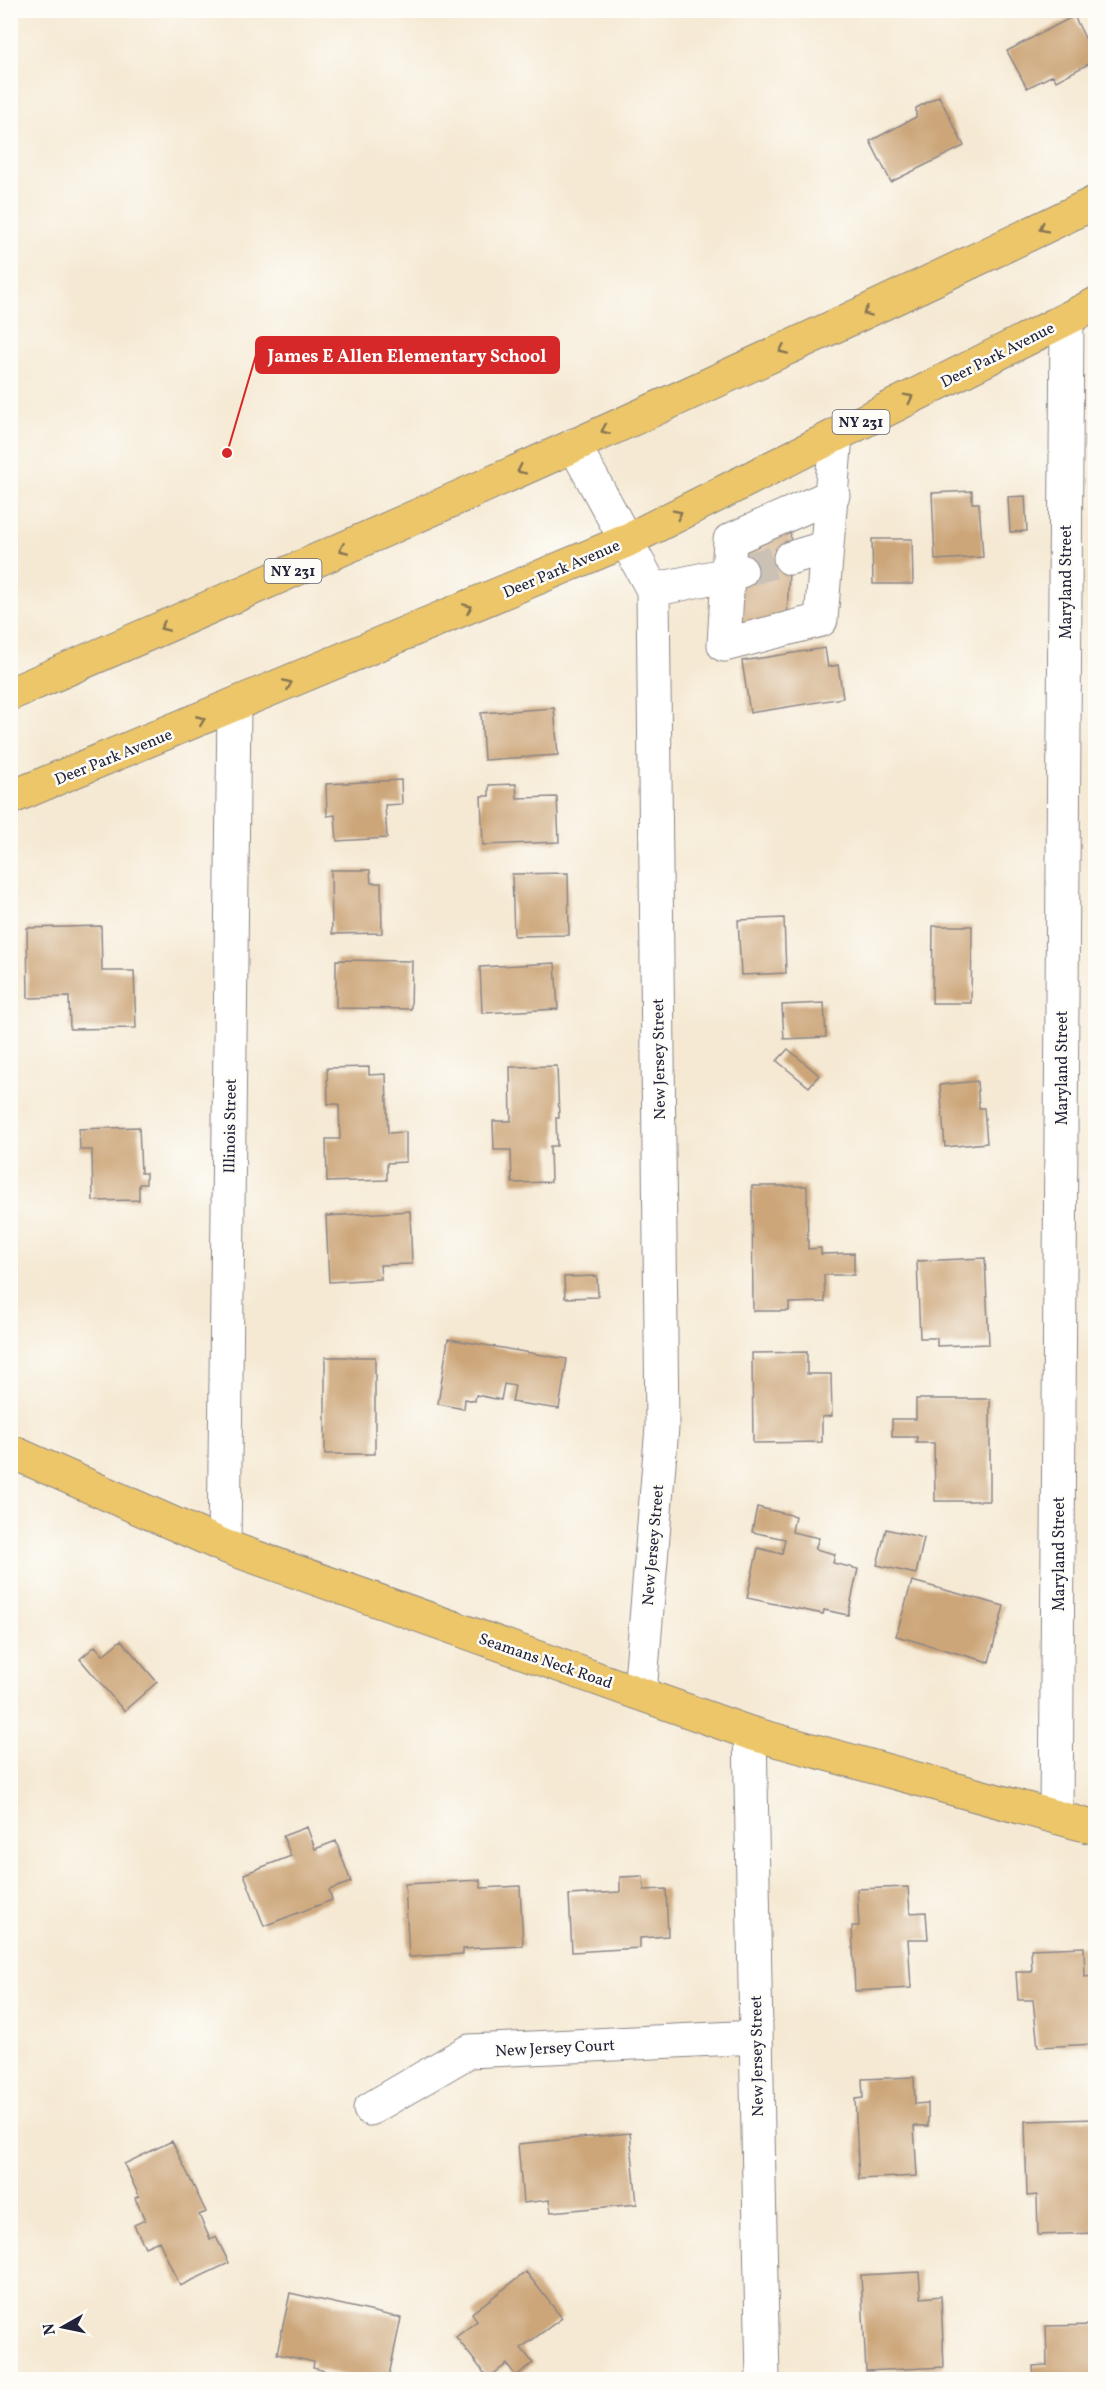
<svg xmlns="http://www.w3.org/2000/svg" width="1106" height="2390" viewBox="0 0 1106 2390" font-family="Vollkorn,serif">
<style>
.building{fill:#cca578}
.lines{fill:none;stroke-linecap:round;stroke-linejoin:round}
.minor-tunnel{stroke:#cbc1b5;stroke-width:33;stroke-dasharray:33 16;stroke-linecap:butt}
.minor-casing{stroke:#8c8687;stroke-width:35}
.major-casing{stroke:#8c8687;stroke-width:35}
.minor{stroke:#fff;stroke-width:33}
.major{stroke:#ecc669;stroke-width:33}
.oneway{stroke:#877452}
.labels{text-anchor:middle;stroke-width:5;stroke-linejoin:round;paint-order:stroke}
.shield{fill:#fdfcf7;stroke:#646373;stroke-width:1.5}
.shield-label{font-size:15px;font-weight:bold;fill:#22223b}
.street-label{font-size:16px;fill:#22223b;stroke:#fdfcf7}
.leader{fill:none;stroke:#d62828;stroke-width:2}
.callout-dot{fill:#d62828;stroke:#fdfcf7;stroke-width:2}
.callout{fill:#d62828;stroke:#d62828;stroke-width:2}
.callout-label{font-size:18px;text-anchor:middle;font-weight:bold;fill:#fff}
</style>
<rect width="100%" height="100%" fill="#fdfcf7"/>
<filter id="ink" filterUnits="userSpaceOnUse"><feTurbulence type="fractalNoise" baseFrequency=".0167" numOctaves="2"/><feDisplacementMap in="SourceGraphic" scale="12" xChannelSelector="R" yChannelSelector="G"/><feConvolveMatrix kernelMatrix="1 2 1 2 8 2 1 2 1" color-interpolation-filters="sRGB"/></filter>
<filter id="wash" filterUnits="userSpaceOnUse"><feTurbulence type="fractalNoise" baseFrequency=".008" numOctaves="4" result="noise"/><feDisplacementMap in="SourceGraphic" scale="24" xChannelSelector="R" yChannelSelector="G"/><feGaussianBlur stdDeviation="1.35" result="paint"/><feColorMatrix in="noise" values="0 0 0 0 0 0 0 0 0 0 0 0 0 0 0 0 0 1.4 0 .05"/><feComposite in="paint" operator="in"/></filter>
<g filter="url(#wash)">
<rect width="100%" height="100%" fill="#f5e9d3"/>
<g id="blocks">
<path class="building" d="M1074,16L1096,60L1056,81L1053,75L1027,88L1007,51Z
M939,96L964,146L891,182L870,141L916,117V108Z
M972,491V503H979L983,557L935,560L932,493Z
M1025,496L1027,531L1010,532L1008,497Z
M791,523L787,617L737,636L744,537Z
M872,539H912L913,584H873Z
M825,648L828,667L838,665L843,698L750,713L742,661Z
M554,708L558,755L484,760L481,713Z
M401,780L402,804L385,805L387,838L337,841L335,815L327,816L326,784Z
M516,784L517,798L557,797L559,842L483,845L481,796H489V785Z
M331,870H370L371,883H381L382,933L332,934Z
M568,873L569,935L514,936L512,874Z
M784,918L786,973L741,975L738,920Z
M101,926L102,971H134L136,1028L70,1029L69,997L28,998L27,928Z
M933,926H972L971,1003H932Z
M336,960L412,961L411,1009L336,1008Z
M555,963L558,1009L482,1013L480,967Z
M824,1003L826,1037L784,1039L782,1005Z
M788,1049L819,1075L809,1087L777,1061Z
M557,1066L559,1118H556L557,1146H550L551,1182L512,1183L511,1150H494L493,1121H511L510,1067Z
M369,1067V1075L386,1074L388,1133L406,1132V1162L387,1163V1180L327,1182L326,1139H340L339,1104H328L327,1068Z
M977,1081L979,1108H984L987,1143L945,1147L940,1085Z
M139,1127L141,1173H146V1184H139V1200L93,1201L92,1150H80L79,1129Z
M752,1186H807L808,1249L821,1248V1254L854,1253V1275H824L825,1302L789,1303V1311H753Z
M410,1211L412,1264L380,1265L381,1279L329,1282L326,1216Z
M985,1258L989,1344L937,1346V1338H920L917,1261Z
M597,1276L598,1297L565,1298L564,1277Z
M448,1339L567,1359L559,1409L512,1402L515,1386L504,1384L501,1400L476,1395L475,1401L465,1399L464,1409L438,1404Z
M807,1352V1374H831L832,1416L822,1417V1442L753,1443L752,1353Z
M325,1357H375V1454H325Z
M916,1399H990V1501H935L934,1443H916L917,1437H892V1419H916Z
M757,1507L795,1516L792,1532L819,1538L815,1549L835,1554L833,1563L858,1569L848,1615L824,1610L823,1614L747,1598L758,1548L782,1554L785,1539L752,1532Z
M886,1529L924,1538L916,1574L877,1565Z
M912,1581L1004,1606L989,1662L896,1636Z
M121,1640L157,1682L124,1711L80,1659L95,1646L103,1655Z
M307,1827L315,1849L336,1841L351,1882L329,1890L332,1900L264,1926L244,1874L291,1856L283,1836Z
M643,1876L644,1890L666,1889L668,1936L640,1938V1948L572,1952L569,1895L620,1892V1877Z
M480,1880L481,1888L520,1886L523,1946L463,1949V1954L409,1957L405,1884Z
M908,1887L910,1913L926,1912L928,1939H908L911,1988L855,1991L852,1926H859L857,1889Z
M1084,1947L1085,1977L1093,1976L1095,2044L1038,2047L1033,2000H1018L1016,1972H1032L1031,1949Z
M914,2077L915,2104L928,2103V2126H914L917,2176L859,2179L855,2099L863,2098L862,2079Z
M1096,2119L1095,2233L1038,2235L1037,2195L1027,2196L1025,2121Z
M630,2133L637,2204L551,2212L549,2200L523,2203L518,2144Z
M172,2141L206,2212L199,2215L210,2239L216,2237L229,2263L180,2286L159,2241L145,2247L134,2225L145,2220L135,2198L139,2196L124,2164Z
M526,2272L562,2318L521,2348L533,2363L516,2376L507,2364L488,2378L456,2337L477,2321L472,2313Z
M919,2272L921,2298L941,2296L944,2367L866,2371L861,2275Z
M290,2293L401,2318L388,2380H363L313,2368L314,2362L277,2354Z
M1096,2325V2380H1034L1033,2366L1047,2365L1046,2326Z"/>
</g>
</g>
<g filter="url(#ink)">
<use href="#blocks" fill-opacity="0" stroke="#8c8687" stroke-width="1.5"/>
<g class="lines">
<path class="minor-tunnel" d="M741,571L790,558"/>
<g class="minor-casing">
<path id="minor" d="M574,445L653,590L662,1427L640,1693
M790,558L827,547
M741,571L728,574L730,540L833,495
M653,590L728,574L724,645L821,620L836,435
M224,1546L234,706
M750,1733L763,2380
M1056,1817L1067,319
M370,2109L469,2051L756,2037"/>
</g>
<g class="major-casing">
<path id="major" d="M10,694C375,536 738,376 1096,202
M10,798L626,541L1096,304
M10,1451L224,1546L750,1733L1096,1828"/>
</g>
<use href="#minor" class="minor"/>
<use href="#major" class="major"/>
</g>
<defs><path id="oneway-chevron" d="M-2-3.5L2.5 0L-2 3.5" fill="none" stroke-width="1.6" stroke-linecap="round" stroke-linejoin="round" transform="scale(1.5)"/></defs>
<g class="oneway">
<use href="#oneway-chevron" transform="translate(1043 228) rotate(154)"/>
<use href="#oneway-chevron" transform="translate(867 312) rotate(156)"/>
<use href="#oneway-chevron" transform="translate(783 350) rotate(156)"/>
<use href="#oneway-chevron" transform="translate(909 398) rotate(-27)"/>
<use href="#oneway-chevron" transform="translate(605 430) rotate(156)"/>
<use href="#oneway-chevron" transform="translate(521 470) rotate(154)"/>
<use href="#oneway-chevron" transform="translate(678 514) rotate(-27)"/>
<use href="#oneway-chevron" transform="translate(343 549) rotate(157)"/>
<use href="#oneway-chevron" transform="translate(468 608) rotate(-23)"/>
<use href="#oneway-chevron" transform="translate(164 627) rotate(157)"/>
<use href="#oneway-chevron" transform="translate(288 684) rotate(-23)"/>
<use href="#oneway-chevron" transform="translate(201 720) rotate(-22)"/>
</g>
</g>
<g class="labels">
<g class="shield">
<rect x="832.5" y="410" width="57" height="24" rx="4.5"/>
<rect x="264.5" y="559" width="57" height="24" rx="4.5"/>
</g>
<g class="shield-label">
<text x="861" y="427">NY 231</text>
<text x="293" y="576">NY 231</text>
</g>
<g class="street-label">
<text transform="translate(997 354) rotate(-27)" y="6">Deer Park Avenue</text>
<text transform="translate(561 568) rotate(-23)" y="6">Deer Park Avenue</text>
<text transform="translate(1065 582) rotate(-90)" y="6">Maryland Street</text>
<text transform="translate(113 756) rotate(-22)" y="6">Deer Park Avenue</text>
<text transform="translate(658 1059) rotate(-91)" y="6">New Jersey Street</text>
<text transform="translate(1061 1068) rotate(-90)" y="6">Maryland Street</text>
<text transform="translate(229 1126) rotate(-89)" y="6">Illinois Street</text>
<text transform="translate(652 1545) rotate(-85)" y="6">New Jersey Street</text>
<text transform="translate(1058 1554) rotate(-90)" y="6">Maryland Street</text>
<text transform="translate(546 1660) rotate(19)" y="6">Seamans Neck Road</text>
<text transform="translate(555 2047) rotate(-3)" y="6">New Jersey Court</text>
<text transform="translate(756 2056) rotate(-91)" y="6">New Jersey Street</text>
</g>
</g>
<path class="leader" d="M227 453L256 355"/>
<circle class="callout-dot" cx="227" cy="453" r="6"/>
<rect class="callout" x="256" y="337" width="303" height="36" rx="6"/>
<g class="callout-label">
<text x="407" y="362">James E Allen Elementary School</text>
</g>
<rect width="1106" height="2390" fill="none" stroke="#fdfcf7" stroke-width="36"/>
<g transform="translate(63 2327) rotate(261)" stroke="#fdfcf7" stroke-width="4.5" paint-order="stroke">
<path d="M0-4.5L10 22L0 15L-10 22Z" fill="#22223b"/>
<text y="-9" font-size="16" font-weight="bold" text-anchor="middle" fill="#22223b">N</text>
</g>
</svg>
